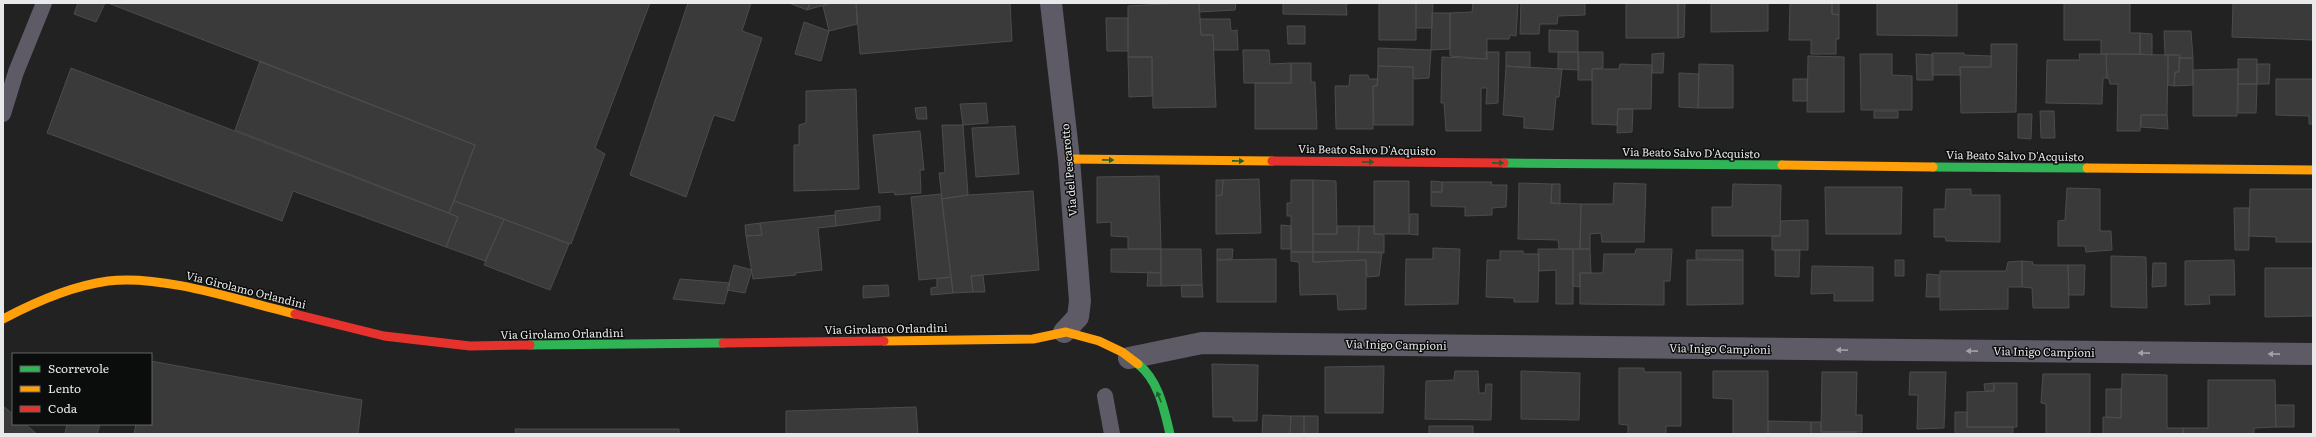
<svg xmlns="http://www.w3.org/2000/svg" width="2316" height="437" viewBox="0 0 2316 437" font-family="Literata,serif">
<style>
.building{fill:#3a3a3b;stroke:#4b4c4d}
.lines{fill:none;stroke-linecap:round;stroke-linejoin:round}
.lane{stroke:#5e5b67;stroke-width:16}
.street{stroke:#5e5b67;stroke-width:22}
.fast{stroke:#30b455;stroke-width:9}
.slow{stroke:#ff9f0a;stroke-width:9}
.jam{stroke:#e5322d;stroke-width:9}
.oneway{fill:#1e6030}
.oneway2{fill:#a3a2a8}
.labels{text-anchor:middle;stroke-width:3;stroke-linejoin:round;paint-order:stroke}
.street-label{font-size:11px;fill:#e8e9ea;stroke:#0b0c0c}
</style>
<rect width="100%" height="100%" fill="#222223"/>
<path class="building" d="M78,3H105L96,22L74,14Z
M108,3H650L595,148L605,154L571,244L454,201L475,145Z
M688,3H751L742,31L762,38L734,121L714,115L686,197L630,175Z
M789,3H810L807,10Z
M810,3H831L807,10Z
M831,3H856L857,24L829,31L823,6Z
M856,3H1010L1012,41L860,54Z
M1182,3H1199L1201,35H1213L1216,107L1153,108L1152,57H1128V6Z
M1199,3H1236L1235,10L1199,12Z
M1283,3H1349V4H1346L1347,15L1283,14Z
M1379,3H1416V40H1379Z
M1416,3H1433L1432,28H1416Z
M1473,3H1518L1516,36L1510,35L1509,39H1487V59L1450,56V13L1472,12Z
M1521,3H1585V15L1558,16L1557,24H1540L1539,34H1520Z
M1626,3H1678V38H1626Z
M1678,3H1685L1684,37L1678,38Z
M1711,3H1768V31L1711,32Z
M1790,3H1832V14L1839,15V39H1836V54H1811V40H1789Z
M1832,3H1839V15L1832,14Z
M1877,3H1957V36L1877,35Z
M2064,3H2130V33H2140V54H2101V40H2064Z
M2233,3H2313V40L2232,37Z
M1432,13H1450V49L1431,50Z
M1106,18H1128V51H1107Z
M1200,19H1230L1231,31L1237,30L1238,50H1214L1213,35H1201Z
M804,22L829,31L821,61L795,54Z
M1287,26H1305V44H1288Z
M1549,30L1578,31V52H1549Z
M2164,31H2191L2193,58H2179L2180,55H2165Z
M2140,33L2152,34V55L2140,54Z
M1991,44H2017L2016,112L1961,113L1960,67H1991Z
M1378,48L1431,50L1429,78L1414,79L1413,67L1378,66Z
M1243,50H1269L1270,64L1291,63V83H1244Z
M1486,52H1499L1498,103L1486,104L1487,88H1481V131H1446L1444,103H1441L1442,57L1487,59Z
M1506,52H1530V68L1506,66Z
M1558,52H1578L1579,70L1558,69Z
M1578,52H1603V68L1592,69V80H1578Z
M1664,53L1663,73H1652V54Z
M1932,53H1964V55L1991,56V67H1960L1961,75H1932Z
M1860,54H1892V75L1912,76V110H1861Z
M1916,54L1933,55V80H1917Z
M2079,54H2106L2107,78H2103L2102,104L2046,103L2047,60H2080Z
M2106,54L2168,55L2167,115H2141L2140,131H2117L2118,84H2110L2109,79L2107,78Z
M2168,55H2180L2179,72H2175L2174,86L2168,85Z
M1808,56L1844,57V112H1807Z
M1128,57H1152V96L1129,97Z
M2179,58H2193V85L2174,86L2175,72H2179Z
M2238,59H2257V84H2238Z
M260,61L475,145L449,213L235,130Z
M1291,63H1311V82H1315L1317,129H1255V83H1291Z
M1620,64L1652,65L1651,109H1618L1617,125L1592,124V69H1619Z
M1699,64L1733,65V108H1698Z
M2257,64H2270L2269,84H2257Z
M1378,66L1413,67V125H1374L1373,86H1377Z
M1506,66L1562,69L1559,97H1556L1553,130L1524,128V117L1503,115Z
M71,68L458,217L446,247L293,191L282,221L47,133Z
M2238,69L2237,116H2193V70Z
M1679,73L1699,74L1698,108L1679,107Z
M1350,75H1368L1369,79H1378L1377,86H1373V129H1336L1335,86H1349Z
M1793,79H1807V101H1793Z
M2276,79H2313V124H2309V116L2276,115Z
M2238,84H2257L2256,113H2238Z
M856,89L859,189L794,191V145H799V125L806,123V91Z
M986,103L988,123L963,125L960,104Z
M926,107L927,119H917L915,108Z
M1618,109H1633L1632,132L1617,133Z
M1874,111H1898V118H1874Z
M2040,111H2054L2055,138H2041Z
M2018,114H2032L2031,139L2018,138Z
M2141,115H2167L2168,129L2141,127Z
M942,125H963L968,195L942,199L939,173H945Z
M1015,126L1019,174L976,177L972,128Z
M920,131L924,170H920L921,193L895,195L894,192L879,193L873,135Z
M1159,176L1161,249H1128V237L1111,236V222L1097,223V177Z
M1259,179L1261,233L1216,234V196L1222,195L1223,180Z
M1216,180H1223L1222,195L1216,196Z
M1291,180H1313V252H1291V216H1287V203H1291Z
M1313,180L1336,181L1337,234H1313Z
M1374,181H1409V234H1374Z
M1431,181L1442,182V192H1431Z
M1442,182H1492L1491,185H1507L1506,207L1492,208V215L1465,216V207L1431,206V192H1442Z
M1519,183L1552,184L1551,203L1581,204L1580,249H1559L1558,240L1518,239Z
M1614,183L1646,184L1644,242H1602L1601,233L1590,234V249H1580L1581,204H1613Z
M1552,184H1560V204L1551,203Z
M1733,184L1781,185L1780,236H1712V207H1732Z
M1825,187H1902L1901,234H1826Z
M2067,188L2100,189V231H2111L2112,250L2086,252L2085,246H2058V221L2065,220Z
M1946,189H1971V195H2000V242L1946,241L1945,237H1934V209H1945Z
M2250,189H2313V242H2276V237L2249,236Z
M1033,191L1039,270L971,276L973,292L953,293L942,199L968,195Z
M941,194L951,277L919,280L911,197Z
M454,201L504,219L485,261L446,247L458,217L449,213Z
M880,206V220L836,226L835,211Z
M2234,208H2249V250H2235Z
M1410,214H1418V235L1409,234Z
M835,215L836,226L818,228L822,270L795,273L796,275L753,279L746,236L762,235L760,223Z
M504,219L569,244L550,290L484,265Z
M1808,220V250H1772V236H1780L1781,221Z
M760,223L762,235L746,236L745,225Z
M1281,225L1291,226V249H1281Z
M1337,226H1359L1358,252H1313V234H1337Z
M1359,226H1374V234L1384,235V253L1358,252Z
M1433,248L1460,249L1458,304L1405,305L1406,259H1433Z
M1111,249H1161V273L1111,272Z
M1161,249H1201L1202,285L1161,286Z
M1217,249H1233L1232,259L1217,260Z
M1538,249H1573V304H1556V270L1539,271Z
M1573,249H1590L1591,273H1580V287L1573,286Z
M1636,249H1672L1670,281H1664V305L1580,304V273H1603L1604,254H1635Z
M1696,250H1743V260L1696,259Z
M1775,250H1800L1799,277L1775,276Z
M1500,251H1523L1524,254H1539L1538,302H1514V298L1486,297L1487,260H1500Z
M1291,252H1313V262L1366,260V309L1338,310L1337,294L1300,295L1299,262L1291,261Z
M1313,252H1382L1379,276L1367,277L1366,260L1313,262Z
M2111,256L2146,257L2147,308L2111,307Z
M1276,259V302H1217V260Z
M1687,260H1743V304L1687,305Z
M1895,260H1904V276H1895Z
M2234,260L2235,295H2209L2210,304L2185,305V261Z
M2022,261V287H2008V309L1940,310V271H2006L2008,262Z
M2022,261L2033,262V265H2068L2069,308H2033L2032,288L2022,287Z
M2153,263H2166V286L2152,287Z
M734,265L752,270L745,293L727,290Z
M2068,265H2085L2084,295H2069Z
M1812,266L1873,267V301H1834V293L1811,294Z
M2265,268H2313V316L2265,317Z
M1148,272L1161,273V286H1147Z
M1927,274L1939,275V297H1926Z
M983,275L985,292H973L971,276Z
M951,277L953,293L931,295V288L937,287V279Z
M680,279L730,283L724,304L673,299Z
M888,285L889,296L863,298V286Z
M1181,285H1202L1203,297H1182Z
M151,361L362,400L358,434H134L136,424H151Z
M1212,364L1258,365L1257,421H1233V417H1213Z
M1384,366L1383,413H1325V367Z
M1619,368H1644V372H1681V426H1666V434H1628V425L1619,424Z
M1455,371H1478L1479,393H1485L1486,384H1492L1491,420L1425,419L1426,381L1454,380Z
M1521,371L1580,373L1579,420L1521,419Z
M1713,371H1768V434H1733V399L1713,398Z
M1822,372H1857L1856,415H1862V432H1821Z
M1910,372H1946L1944,428L1917,429L1918,395H1909Z
M2043,374H2090V434H2046V404L2041,403Z
M2122,374L2167,375V428H2183V434H2103V417L2121,418Z
M2208,380H2275L2276,427L2254,428V434H2183V428H2208Z
M1994,383V391H1985L1984,384Z
M1994,383H2017V427H1967V392L1994,391Z
M2106,389H2121V418L2106,417Z
M2275,405H2294V427H2276Z
M3,406L13,414V424H25L37,434H3Z
M916,407L918,434H786V411Z
M1955,412H1967V427H2013V434H1955Z
M1263,415L1291,416L1290,434H1262Z
M1291,416H1304V434H1290Z
M1304,416H1318V434H1304Z
M1768,421L1811,422V434H1768Z
M1811,422H1821V432H1856V434H1811Z
M67,424H100L97,434H65Z
M1429,426H1473V434H1429Z
M515,429H679V434H516Z"/>
<g class="lines">
<path class="lane" d="M3,114L16,72L44,3
M1105,396L1112,434"/>
<path class="street" d="M1051,3L1069,159L1080,301L1078,317L1064,332
M1129,358L1202,343L2313,354"/>
<path class="fast" d="M1504,163L1782,165
M1933,167L2087,168
M530,345L723,343
M1138,364C1159,381 1164,409 1170,434"/>
<path class="slow" d="M1069,159L1272,161
M1782,165L1933,167
M2087,168L2313,170
M3,319C35,302 71,286 108,281C162,274 241,301 295,314
M884,341L1033,339L1066,332L1099,341L1122,352L1138,364"/>
<path class="jam" d="M1272,161L1504,163
M295,314L384,336L470,346L530,345
M723,343L884,341"/>
</g>
<defs><path id="oneway-solid" d="M-6-.8H1V-3.2L6.5 0L1 3.2V.8H-6Z"/></defs>
<g class="oneway">
<use href="#oneway-solid" transform="translate(1108 160) rotate(1)"/>
<use href="#oneway-solid" transform="translate(1238 161) rotate(1)"/>
<use href="#oneway-solid" transform="translate(1368 162) rotate(1)"/>
<use href="#oneway-solid" transform="translate(1498 163) rotate(1)"/>
<use href="#oneway-solid" transform="translate(1159 397) rotate(-112)"/>
</g>
<g class="oneway2">
<use href="#oneway-solid" transform="translate(1842 350) rotate(-179)"/>
<use href="#oneway-solid" transform="translate(1972 351) rotate(-179)"/>
<use href="#oneway-solid" transform="translate(2144 353) rotate(-179)"/>
<use href="#oneway-solid" transform="translate(2274 354) rotate(-179)"/>
</g>
<g class="labels">
<g class="street-label">
<text transform="translate(1367 150) rotate(1)" y="4">Via Beato Salvo D'Acquisto</text>
<text transform="translate(1691 153) rotate(1)" y="4">Via Beato Salvo D'Acquisto</text>
<text transform="translate(2015 156) rotate(1)" y="4">Via Beato Salvo D'Acquisto</text>
<text transform="translate(1069 170) rotate(-95)" y="4">Via del Pescarotto</text>
<text transform="translate(246 290) rotate(14)" y="4">Via Girolamo Orlandini</text>
<text transform="translate(886 329) rotate(-1)" y="4">Via Girolamo Orlandini</text>
<text transform="translate(562 334) rotate(-1)" y="4">Via Girolamo Orlandini</text>
<text transform="translate(1396 345) rotate(1)" y="4">Via Inigo Campioni</text>
<text transform="translate(1720 349) rotate(1)" y="4">Via Inigo Campioni</text>
<text transform="translate(2044 352) rotate(1)" y="4">Via Inigo Campioni</text>
</g>
</g>
<rect width="2316" height="437" fill="none" stroke="#e8e9ea" stroke-width="8"/>
<rect x="12" y="353" width="140" height="72" fill="#0b0c0c" stroke="#636465"/>
<rect x="20" y="366" width="20" height="6" fill="#30b455" stroke="#636465"/>
<text x="48" y="373" font-size="12" fill="#e8e9ea">Scorrevole</text>
<rect x="20" y="386" width="20" height="6" fill="#ff9f0a" stroke="#636465"/>
<text x="48" y="393" font-size="12" fill="#e8e9ea">Lento</text>
<rect x="20" y="406" width="20" height="6" fill="#e5322d" stroke="#636465"/>
<text x="48" y="413" font-size="12" fill="#e8e9ea">Coda</text>
</svg>
